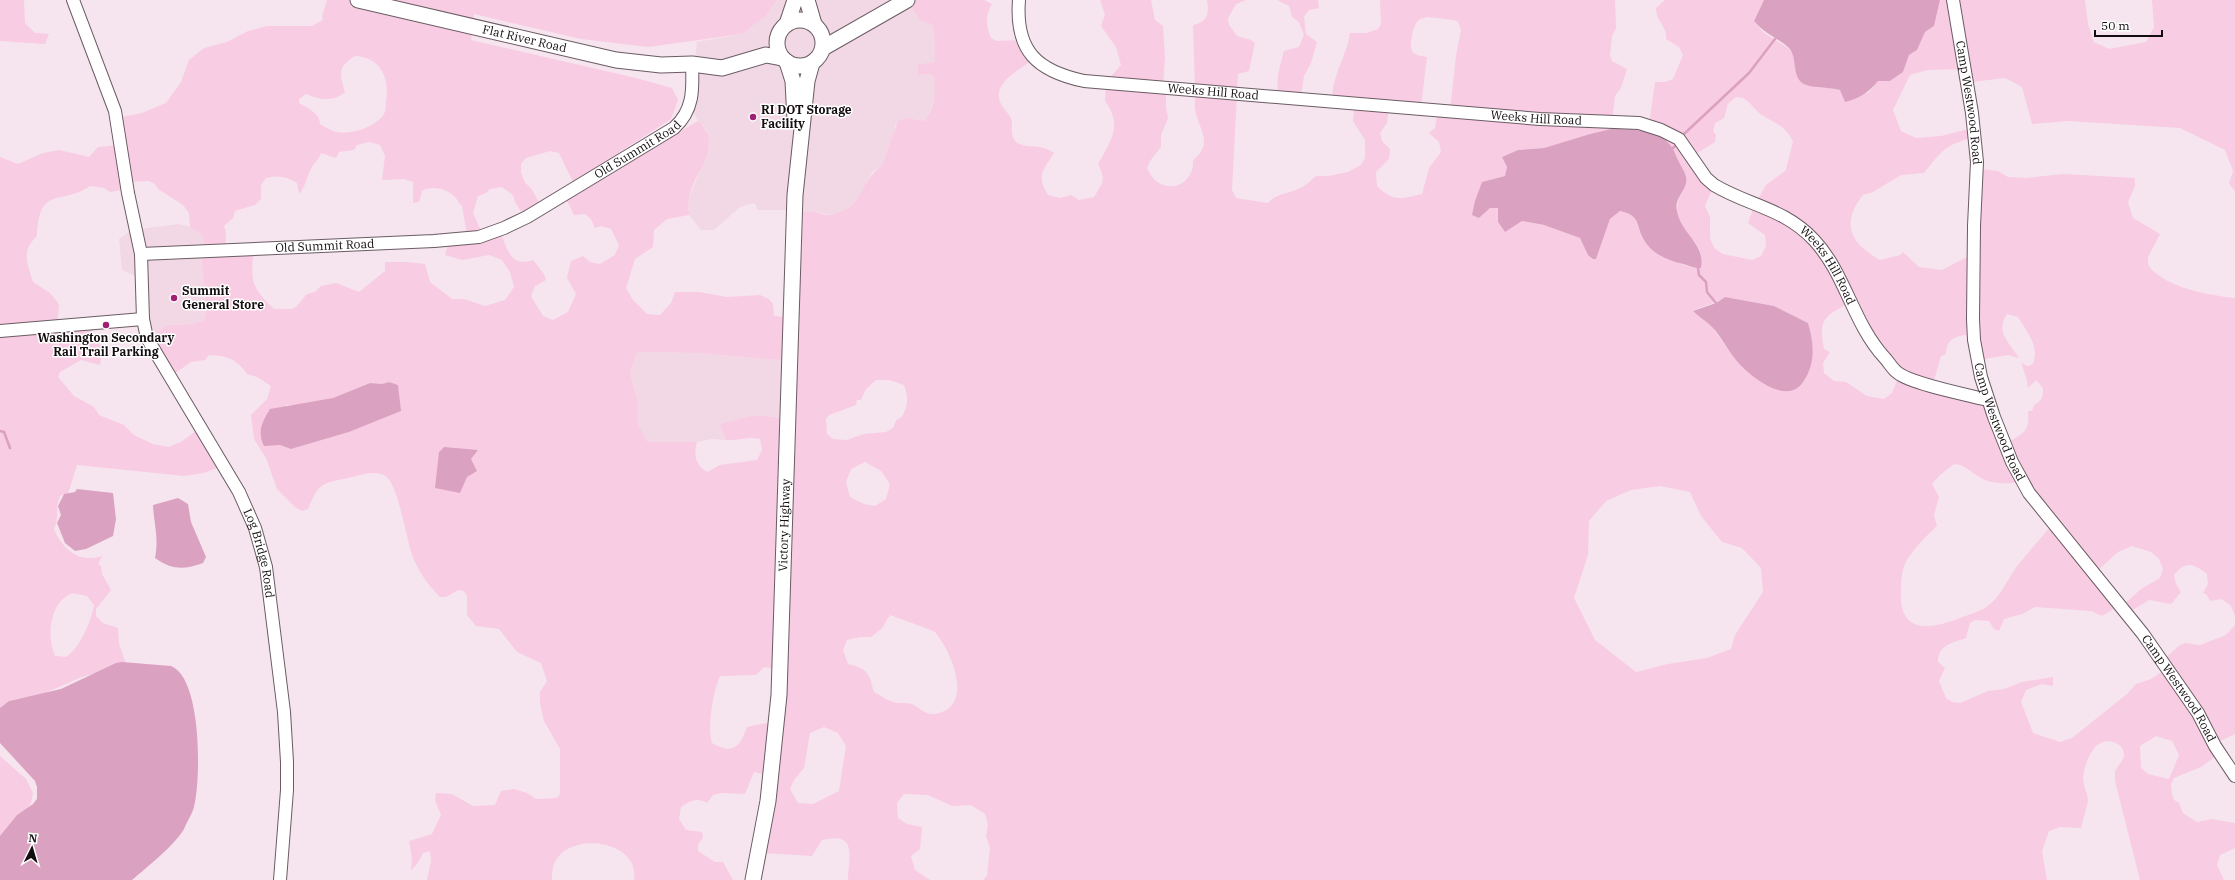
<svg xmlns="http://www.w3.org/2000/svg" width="2235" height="880" viewBox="0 0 2235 880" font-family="'IBM Plex Serif',serif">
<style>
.built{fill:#f1d8e4}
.green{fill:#f8cce3;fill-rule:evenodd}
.water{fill:#daa2c0}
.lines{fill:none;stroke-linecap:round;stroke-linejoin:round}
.stream{stroke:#daa2c0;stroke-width:2.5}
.minor-casing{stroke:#6a5b63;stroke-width:14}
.major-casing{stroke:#6a5b63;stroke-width:17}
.minor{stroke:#fff;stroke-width:12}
.major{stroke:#fff;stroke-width:15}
.poi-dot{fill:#a02174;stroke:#fff;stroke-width:1.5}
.labels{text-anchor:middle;stroke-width:3;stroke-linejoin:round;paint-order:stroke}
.street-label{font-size:12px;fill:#130d10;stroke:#fff}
.poi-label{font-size:12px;font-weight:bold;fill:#130d10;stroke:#fff;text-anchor:start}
</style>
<rect width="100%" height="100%" fill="#f6e5ee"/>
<path class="built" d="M777,0H913L934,27L935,62L918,64V75L929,74L934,76L936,98L925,121L908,118L895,125L893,138L882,166L872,172L860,196L845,211L829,215L816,212H797L795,210H757L756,205L753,203L740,207L714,230H701L689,215V199L709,147L706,129L698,121L690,105L697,42L742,34L766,16Z
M179,224L190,227L203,236L205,252L201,255L207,309L204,320L194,324L168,325L150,336L142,279L122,270L119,239L131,230Z
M637,352L697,353L792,361L789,419L755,415L720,424L726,440L712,439L697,442H646L637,422L638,403L630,373Z"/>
<path class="green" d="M0,0H24L25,23L35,33L49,34L45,44L0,41Z
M327,0H777L766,16L742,34L648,47L581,39L474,14L471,40L636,78L672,88L678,100L671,119L573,182L559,153L550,151L526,158L521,164V172L525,183L531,188L541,206L524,216L515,202L513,195L502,187L490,189L486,193L478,196L473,213L483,235L500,231C507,248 510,268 533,260L544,274L546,280L535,286L531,296L543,316L553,320L568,312L576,294L567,278L571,261L583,256L590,262L600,264L615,255L619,245L611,229L601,226L595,228L591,219L585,214L574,215L566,199L698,121C726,147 692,171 689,200C688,205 689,210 689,215L667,219L654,230L653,247L635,259L626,288L633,300L647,314L660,315L671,303L675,292H699L727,297L760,295L769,299L773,304L774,316L793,318L797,212C803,212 809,212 815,212C820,213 825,216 830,215C865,209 859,180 882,166L898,121L908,118L925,121C936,102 936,98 934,76L929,74L918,75V64L935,62L934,27L930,23L921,21L909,4L913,0H984L992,4C985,15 986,27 991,38L997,41L1023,40L1034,59C1021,69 990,83 1001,104C1004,110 1011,115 1012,122C1012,130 1010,139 1019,144C1032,149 1039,143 1054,153C1043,171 1036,175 1048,195L1060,198L1071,195L1079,200L1094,197C1103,182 1106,181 1098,164C1111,141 1123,125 1105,101L1106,82L1121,65L1116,47L1101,26L1105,15L1100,0H1151L1155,20L1163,26L1165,57L1163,86L1166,88V107L1168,118L1161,135V147L1150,161L1147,168C1160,199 1195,187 1193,160C1215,142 1198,130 1195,109C1194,103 1196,96 1197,90L1195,88L1193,25C1208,22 1209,14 1207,0H1246L1236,4L1228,18L1229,25L1237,36L1251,40L1255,43L1249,71L1238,74L1232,190L1236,198L1268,203C1277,192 1292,194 1304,186C1309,183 1312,179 1316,176H1328L1348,172L1361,165L1365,158V140L1353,121L1355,103L1332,99C1333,73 1346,58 1350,33H1367L1378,29L1381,24L1380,0H1615L1616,28L1612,36L1610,55L1612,61L1627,69L1621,88L1615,96L1611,129L1590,134L1544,148L1518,150L1502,157L1507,167L1505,176L1482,182L1479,218L1490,208H1499L1498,222L1505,232L1522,221L1544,225L1580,238L1596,259L1610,219L1620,211C1643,216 1634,226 1644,240C1653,253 1686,269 1701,268C1709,232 1657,233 1686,183L1673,148L1648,132L1655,82H1665L1673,79L1683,55L1679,47L1666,39C1668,27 1656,22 1656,8L1665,0H1764L1754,21L1763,32L1788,48L1794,55L1797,77L1805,85L1868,93L1878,81H1890L1903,72L1909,55L1917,50L1925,32L1934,26L1940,0H2085L2088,24L2094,42L2109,49L2146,42L2154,27L2152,0H2235V191L2229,184L2233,171L2225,150L2180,128L2068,121L2032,124L2022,87L2005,78L1972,82L1964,69L1927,70L1910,75L1893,110L1901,131L1916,138L1941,136L1969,129L1975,137C1945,145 1943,149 1924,173L1901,175L1873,192L1863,195C1840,224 1851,244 1880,260L1900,255L1903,252L1919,267L1942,270L1975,253L1982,169L1998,171L2008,177L2026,178L2063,174L2135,178V186L2128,202L2133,218L2160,234L2148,257V265C2165,288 2208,295 2235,298V616L2231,606L2222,599L2210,601L2206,594L2203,593L2208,584L2207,574C2194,564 2186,560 2174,575L2176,584L2181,592L2171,604L2149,600L2128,613L2123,605L2141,589L2160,578L2163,569L2159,559L2151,552L2132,546L2118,552L2096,572L2120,605L2102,616L2091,611L2035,607L2022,614L2004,619L1999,631L1994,629L1989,621L1975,620L1970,623L1966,638C1952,643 1938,645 1938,662L1945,668L1939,681L1946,698L1952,702L1960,703L1988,691L2004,689L2022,682L2053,677V686L2042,684L2026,690L2021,702L2033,733L2060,742L2072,738L2127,694L2136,684L2151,679L2166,669L2163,660L2180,645L2185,643L2200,645L2226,635L2235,625V734L2218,742L2219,754L2201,767L2174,778L2171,784L2172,794L2174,800L2179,803L2183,813L2197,822L2212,819L2235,823V848L2220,855L2217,865L2224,880H2140L2115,781C2115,778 2115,774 2115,772C2117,765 2125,761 2124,753C2121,740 2104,738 2096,746C2090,753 2086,762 2084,771C2081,786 2088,791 2088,801C2088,803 2082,823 2081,828L2060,827L2049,831L2042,851L2047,880H983L987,876L990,848L986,836L988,825L985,814L971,805L952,806L928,795L904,794L897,803L898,818L907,824L922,827L920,849L911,856L915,870L930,880H848C848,858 859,831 822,840L812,856L763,853L772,776L754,772L745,794L722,793L713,795L707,803C697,797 690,801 681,807L679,819L686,830L702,832L703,838L698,844V851L715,862H723L733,880H634C641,839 564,829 553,867C552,871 552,876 552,880H427L431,861L430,851L423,853L417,864L411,870L412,858L409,841L432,834L441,815L435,800L436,793L452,794L473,806L495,805L501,791L514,789L527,793L536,799L557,798L560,794V749L544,721L540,703V692L547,681L541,663L517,652L499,629L476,626L467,615V596L464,591L458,590L446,597H440C429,586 421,575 414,560C406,542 399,482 384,475C372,470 359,476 348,478C320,484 319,483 308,509L302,511L296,508L277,489L266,458L254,439L251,415L267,399L271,386L257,377L247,374C237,359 227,356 209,355L205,360L191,362L171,376L150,336L168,325L194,324L204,320L207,309L201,255L205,252L203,236L190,227L189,213L183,205L158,189L155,184L149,181L129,182L127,189L110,192L104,188L90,186C62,206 39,184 37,236C21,251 27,262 33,282L50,293L59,304L57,331L92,329L93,335L103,348L100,365L81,360L60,372L58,377L74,396L94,407L99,415L124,425L134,435L153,444L168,447L181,442L200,428L222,466L204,473L184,476L77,465L68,494L61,495C54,506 60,518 54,529C62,549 80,564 102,556L98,564L101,566L102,574L111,590L96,609V616L103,623L118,628L119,644L126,664L82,677L45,693L11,700L0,714V157L18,164L43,153L59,150L89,157L98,147L121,145L117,118L142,113L166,103L181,82L189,60L204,48L227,42L248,31L267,26H312L323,20L322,16ZM1428,17L1454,20L1458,22L1461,30L1456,56L1450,110H1438L1435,128L1429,133L1439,142L1441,152L1429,168L1422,194C1401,199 1393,202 1377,186L1376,172L1389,159L1390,149L1382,141L1380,133L1387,123L1389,107L1421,106L1427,57C1422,56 1415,56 1412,51C1409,45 1413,24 1419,20C1421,18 1425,18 1428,17ZM355,56C381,57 390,79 386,102C386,105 386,111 384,114C376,127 351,135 337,132C331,131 325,127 320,124C320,113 307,108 299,103V99L306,94C319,100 334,102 345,92C339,74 338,66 355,56ZM1736,97C1749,97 1752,108 1762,115C1775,124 1784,124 1793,141L1786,170L1766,185L1755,204L1748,223L1765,235L1766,246L1761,256L1752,260L1723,254L1714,248L1710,238V217L1705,206L1714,185L1693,156L1715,142L1716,135L1713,131L1715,123L1724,118L1728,104ZM369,142L380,145L385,156L382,180L404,179L413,182V203L419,202L422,191C431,185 447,189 454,196C458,200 458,203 462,206L468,240L449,241L445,255L462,260L489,255L502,260L510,272L514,287L505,300L485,306L464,299H452L430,282L425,264L406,262H385V271L359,292L336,283L321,286L315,292L307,294L296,307L291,309H274C252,288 251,283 253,253L225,251L226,232L224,226L233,218L235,211L255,205L261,199V185L266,178C277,175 287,176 297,183L299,194C306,186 306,178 311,169C314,162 319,160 321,153L336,158L339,152L354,150L357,145ZM1725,297L1774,306L1808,323L1752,375L1736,361L1712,327L1693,311C1703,305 1715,304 1725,297ZM1851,302L1900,373L1892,393L1884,399L1867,396L1846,382L1834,381L1824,373L1823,363L1830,352L1824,349C1818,318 1825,316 1851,302ZM2007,314L2018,317C2027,332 2041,348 2032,365L2027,366L2021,362L2027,381L2028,388L2036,380L2043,388C2043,397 2042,401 2034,405L2032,411H2028C2030,432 2024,433 2007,443L1984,398L1933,384L1941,356L1946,354C1947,336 1958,336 1973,334L1979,360L2008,355L2019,358C2009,342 1995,332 2007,314ZM637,352L697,353L792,361L789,419L755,415L720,424L726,440C740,441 748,436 760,439L762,450L757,460L720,465L707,472C696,465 693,455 697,442H647L637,422L638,403L630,373ZM876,380H889L904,385C909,397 908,408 901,418L897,419L893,428L886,432L864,434L847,440L833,439L827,434L826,419L829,415L856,405L857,400H861L866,389ZM389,382L400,411L349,432L291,449L280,445L286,405H301L333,398L370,383L382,384ZM865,462L881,471L890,484L886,499L875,506L864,504L850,497L846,482L851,469ZM1954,464C1967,465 1973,475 1985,480C1997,485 2011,483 2023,482L2055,521C2043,536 2030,550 2018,565C2007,579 2001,598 1985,608C1978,612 1968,615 1960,618C1927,631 1898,633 1901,589C1901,578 1902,566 1909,557C1917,545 1927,535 1937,526L1934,515L1939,497L1932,484L1940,475ZM1660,486L1690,492L1701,516L1722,542L1742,548L1761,568L1763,592L1735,635L1731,649L1707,658L1668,664L1636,672L1595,640L1574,598L1588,555L1589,521L1606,501L1631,490ZM72,593L87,596L94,605C91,622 80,648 66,657L55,656C46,635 50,602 72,593ZM890,615C895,617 932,630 935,632C951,651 976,707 935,714C925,715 921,709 914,705C908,702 899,704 893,702C886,700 880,695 874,692C869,673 868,669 848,664L843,650L847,640L860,637H871L882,628ZM764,667L780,669L776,721L747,727C740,747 733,755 712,743C707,726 713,692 720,676L756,675ZM824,727L838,733L846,746L839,791L813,804L798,803L790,789L794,780L804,768L810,733ZM2156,736L2172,741L2179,755L2169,779L2148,774L2141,768L2140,746Z
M1277,0H1318L1319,8L1309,10L1304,17L1306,34L1317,42L1311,63L1304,76L1301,96L1277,95L1278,74L1284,51L1299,47L1304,35L1299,22L1292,17L1289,6Z
M0,756L26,779L33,793L31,803L8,836L0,853Z"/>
<path class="water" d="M1764,0H1940L1934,26L1925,32L1917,50L1909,55L1903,72L1890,81H1878C1868,93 1860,98 1845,102L1840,90C1829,87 1816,88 1806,85C1790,79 1799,57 1788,47C1776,37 1765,34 1754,21Z
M1611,129C1631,129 1662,129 1673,149C1675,152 1676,157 1678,160C1681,167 1688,175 1686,183C1684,193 1674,199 1677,211C1681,234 1706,244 1701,268C1692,268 1691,266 1683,264C1668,260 1653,255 1644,240C1635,225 1642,216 1620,211L1610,219L1596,259H1593L1588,255L1580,238L1544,225L1522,221L1505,232L1498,222V208H1490L1479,218L1472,215L1475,201L1482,182L1505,176L1507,167L1502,157L1518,150L1544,148L1590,134Z
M1725,297L1774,306L1808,323C1814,344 1816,363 1803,382C1787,407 1748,375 1735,359C1727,349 1721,336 1712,327C1706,321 1699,317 1693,311L1716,303Z
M389,382L398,385L401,411L349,432L291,449L280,445L264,446C257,432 262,422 270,409L333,398L370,383L382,384Z
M444,447L478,450L471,459L477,471L467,477L460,493L435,488L439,452Z
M77,489L113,493L116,519L113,536L86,549L75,551L65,543L57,523L61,515L58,506L64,494L75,492Z
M178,498L188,504L191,522L206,557L203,563C184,570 172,570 155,558C159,538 154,525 153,505Z
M122,662L171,666C202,678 201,779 194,807C192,814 187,822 184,829C175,845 146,868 132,880H0V836L17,815L33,804L37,799V787L35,781L0,743V708L9,701L61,689L116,663Z"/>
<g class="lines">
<path class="stream" d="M1684,134L1749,73L1775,39
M1673,148L1675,146
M1698,268L1699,275L1706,282L1707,292L1716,303
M0,431L4,432L10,448"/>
<g class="minor-casing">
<g id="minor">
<path id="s1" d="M73,0L115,111L128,193L141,254L143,319L147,338L239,492L255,528L266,567L284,712L287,762V790L280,880"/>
<path id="s2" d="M1019,0C1015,51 1037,71 1084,81L1540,119L1639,123L1661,130L1679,139L1706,178L1714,185C1749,206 1784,208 1814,240C1845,273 1853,323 1884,357C1889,362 1892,369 1898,373C1912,384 1968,395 1988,400"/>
<path id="s3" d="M1953,0L1972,113L1977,162L1974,226L1973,319L1974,340L1981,377L1994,417L2012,462L2029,493L2143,634L2198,713L2215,746L2235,776"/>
<path id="s4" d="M141,254L434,241L479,237L504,228L527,217L674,128C694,110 693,89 692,64"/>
<path d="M0,331L143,319"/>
</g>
</g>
<g class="major-casing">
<g id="major">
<path id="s5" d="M358,0L616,60L661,65L692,64L722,68L766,55L782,58"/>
<path d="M807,0L814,24"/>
<circle cx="800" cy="43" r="23"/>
<path d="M787,24L795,0"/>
<path d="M823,48L907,0"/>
<path d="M787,62L793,81L795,120"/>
<path id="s6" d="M753,880L768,801L779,695L795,195L807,81L812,63"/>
</g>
</g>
<use href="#minor" class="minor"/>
<use href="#major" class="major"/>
</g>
<g class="poi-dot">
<circle cx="753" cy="117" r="4"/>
<circle cx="174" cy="298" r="4"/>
<circle cx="106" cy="325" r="4"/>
</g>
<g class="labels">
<g class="street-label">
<text dy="4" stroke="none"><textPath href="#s5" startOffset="171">Flat River Road</textPath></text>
<text dy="4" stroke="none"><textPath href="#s2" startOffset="247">Weeks Hill Road</textPath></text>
<text dy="4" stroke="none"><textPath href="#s3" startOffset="104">Camp Westwood Road</textPath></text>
<text dy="4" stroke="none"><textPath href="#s2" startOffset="571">Weeks Hill Road</textPath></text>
<text dy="4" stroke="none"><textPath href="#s4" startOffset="520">Old Summit Road</textPath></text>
<text dy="4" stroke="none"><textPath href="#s4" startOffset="184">Old Summit Road</textPath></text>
<text dy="4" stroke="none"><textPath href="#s2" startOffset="919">Weeks Hill Road</textPath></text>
<text dy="4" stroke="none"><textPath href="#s3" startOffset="428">Camp Westwood Road</textPath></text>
<text dy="4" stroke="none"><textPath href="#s6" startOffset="357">Victory Highway</textPath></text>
<text dy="4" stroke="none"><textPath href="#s1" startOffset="593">Log Bridge Road</textPath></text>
<text dy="4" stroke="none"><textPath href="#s3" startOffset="752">Camp Westwood Road</textPath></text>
</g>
<g class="poi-label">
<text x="761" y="114">RI DOT Storage<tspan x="761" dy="14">Facility</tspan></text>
<text x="182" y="295">Summit<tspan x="182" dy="14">General Store</tspan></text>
<text x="106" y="342" text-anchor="middle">Washington Secondary<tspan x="106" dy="14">Rail Trail Parking</tspan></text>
</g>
</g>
<g transform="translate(32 848) rotate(5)" stroke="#ffffff" stroke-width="3" paint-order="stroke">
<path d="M0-3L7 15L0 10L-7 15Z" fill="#130d10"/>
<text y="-6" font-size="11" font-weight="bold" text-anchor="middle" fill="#130d10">N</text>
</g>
<path d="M2095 30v6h67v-6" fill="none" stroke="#130d10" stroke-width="2"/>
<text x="2101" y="30" font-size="12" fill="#130d10" stroke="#ffffff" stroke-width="3" paint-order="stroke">50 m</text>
</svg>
